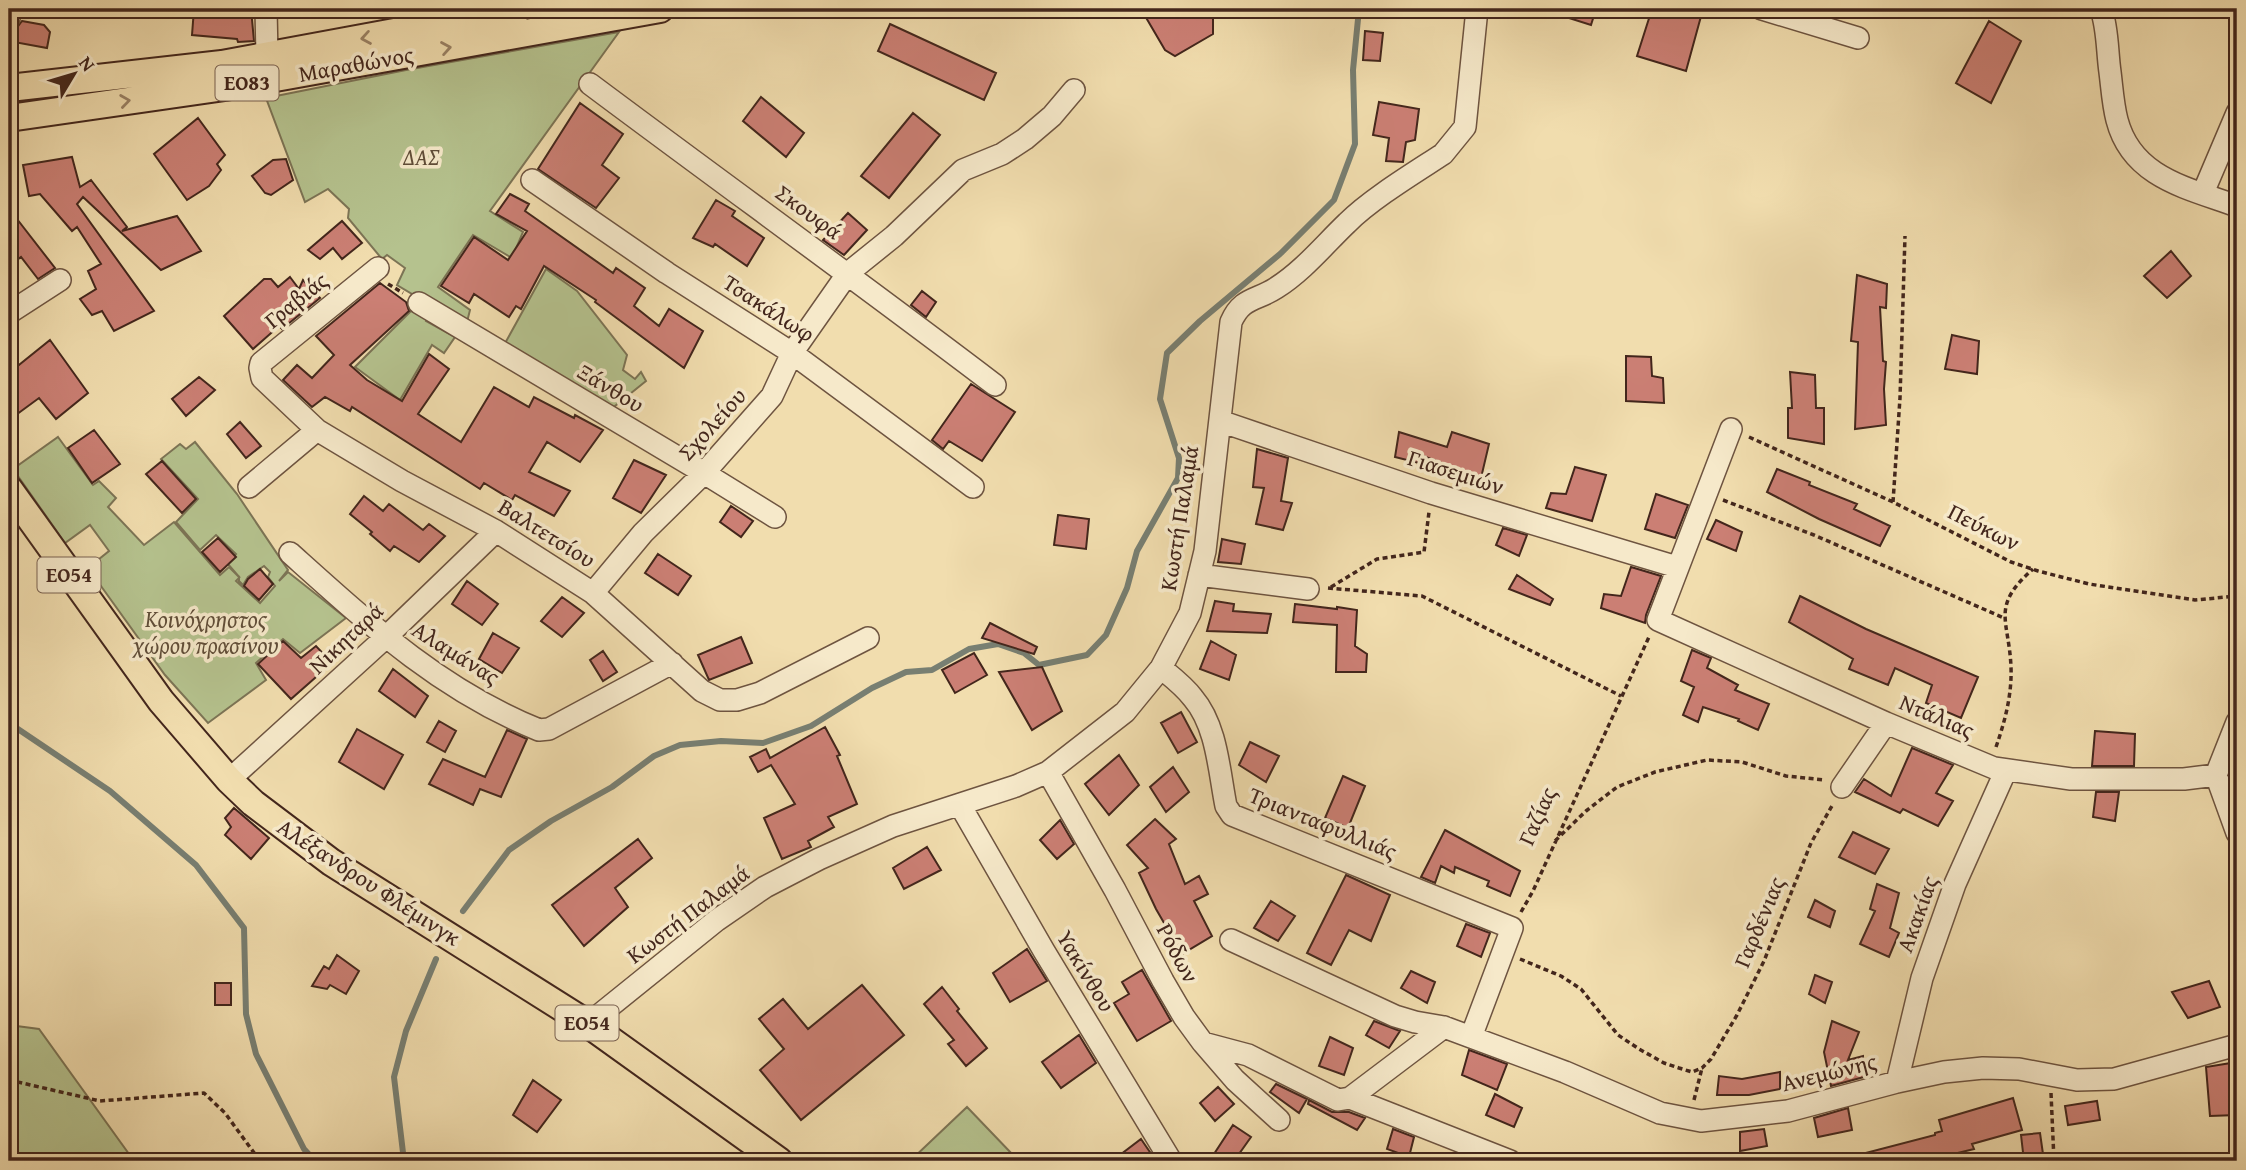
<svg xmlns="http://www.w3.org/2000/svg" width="2246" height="1170" viewBox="0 0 2246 1170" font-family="'Gentium Book Plus',serif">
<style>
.green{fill:#b5c28e;stroke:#7c7455;stroke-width:2;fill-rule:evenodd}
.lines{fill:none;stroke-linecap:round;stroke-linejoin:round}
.stream{stroke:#787f72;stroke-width:6}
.building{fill:#cb7f74;stroke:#43261c;stroke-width:2}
.minor-casing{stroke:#6e5440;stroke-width:24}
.major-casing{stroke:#43261c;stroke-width:30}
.path{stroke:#43261c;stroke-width:3.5;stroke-dasharray:5 3.5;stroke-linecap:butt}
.minor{stroke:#f6e9ca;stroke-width:21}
.major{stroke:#f1ddae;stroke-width:26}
.oneway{stroke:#9a8265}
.labels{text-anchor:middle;stroke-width:7;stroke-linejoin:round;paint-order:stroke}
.shield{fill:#f6e9ca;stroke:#796050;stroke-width:2}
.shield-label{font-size:21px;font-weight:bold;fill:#43261c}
.street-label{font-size:23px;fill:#43261c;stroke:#f6e9ca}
.park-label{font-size:23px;font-style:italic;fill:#604d38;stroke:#f6e9ca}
</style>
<rect width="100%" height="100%" fill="#f1ddae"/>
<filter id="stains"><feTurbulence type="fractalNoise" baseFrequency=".00286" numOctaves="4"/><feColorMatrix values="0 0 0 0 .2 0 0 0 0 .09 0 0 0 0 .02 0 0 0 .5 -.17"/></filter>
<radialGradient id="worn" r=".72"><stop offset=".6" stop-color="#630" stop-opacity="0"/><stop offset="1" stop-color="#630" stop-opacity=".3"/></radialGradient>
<path class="green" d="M619,32L490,211L523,232L512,258L473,235L438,287L470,310L466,326L397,285L405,268L387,255L382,259L348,218L349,209L328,189L305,202L266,98L406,70Z
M546,269L577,291L627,355L623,370L635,379L641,372L646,381L610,410L503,347Z
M419,303L429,309L426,321L455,337L444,353L432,345L400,400L355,367Z
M58,437L93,485L99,481L116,498L108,507L144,545L174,522L220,575L229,567L240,578L227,563L236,554L216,535L200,550L176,522L198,499L161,459L180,444L186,449L195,442L237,494L288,570L279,581L288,572L346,618L300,653L283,639L256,663L266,680L208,723L165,675L88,568L109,551L90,525L65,543L13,469ZM264,566L270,572L268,577L275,586L260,603L236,581L239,578V581L243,585L248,577Z
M9,1025L39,1029L134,1161H9Z
M967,1107L1013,1155L1006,1161H910Z"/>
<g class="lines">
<path class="stream" d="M9,723L110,791L196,865L244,928L246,1014L256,1054L304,1149L315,1161
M463,911L509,850L551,821L612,787L654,756L680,745L721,741L763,743L811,726L872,688L906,672L932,670L969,649L998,644L1024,653L1039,665L1087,655L1106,635L1127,588L1137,551L1178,478L1179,458L1160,399L1167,353L1200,321L1280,254L1334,200L1355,144L1353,70L1359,9
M404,1161L394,1077L406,1031L436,959"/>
</g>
<path class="building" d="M194,9H251L254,41L238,42L237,39L192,35Z
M1141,9H1208L1213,17V34L1175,56L1165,50Z
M1550,9H1596L1591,25L1550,12Z
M1652,9H1703L1686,71L1637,56Z
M22,21L44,25L50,32L47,48L14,42L16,29Z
M1989,21L2021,41L1991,103L1956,83Z
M890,24L996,73L984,100L878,51Z
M1365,31L1383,33L1380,61L1363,60Z
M761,97L804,133L786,157L743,121Z
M1379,102L1419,109L1415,140L1406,142L1403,162L1386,161L1389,138L1373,135Z
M580,103L623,134L602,165L619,178L596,208L538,169Z
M913,113L940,135L889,198L861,176Z
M198,118L225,155L217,164L221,170L209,186L187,200L154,154Z
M72,157L80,187L91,180L127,227L122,231L177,216L201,251L161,270L83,197L77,204L154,311L114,331L102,311L92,315L80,299L96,289L88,271L101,264L77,227L72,231L40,194L29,196L23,165Z
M286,159L293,180L271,195L265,193L252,176L273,160Z
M510,194L529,204L525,211L613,273L616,268L645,288L634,306L659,326L669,309L703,331L684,368L595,302L596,300L544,266L521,309L516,306L509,317L474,294L469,303L441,286L474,237L508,260L527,231L496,214Z
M716,200L735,211L732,216L764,238L747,266L715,244L713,247L693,238Z
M848,213L867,230L844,255L823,240Z
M17,219L55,268L38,279L21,257L9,266V227Z
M342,221L362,243L342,259L333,248L320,259L308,250Z
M2171,251L2191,276L2167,298L2144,276Z
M1857,275L1887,284L1886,308L1880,307L1883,361L1886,362L1884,389L1886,425L1855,429L1858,342L1851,341Z
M290,277L299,289L303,280L320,298L282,329L279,326L253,349L224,316L264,279H271L278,287Z
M380,283L406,302L409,311L350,365L367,380L402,401L429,354L449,369L418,414L461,442L494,387L529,407L534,397L574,418L575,415L603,430L580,462L547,442L529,472L570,491L554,516L515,495L512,500L484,483L480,489L352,407L350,411L325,397L312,407L283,380L297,365L312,378L334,355L316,336Z
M922,291L936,302L926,317L911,305Z
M1952,335L1979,341L1977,374L1945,369Z
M50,340L88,393L56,419L39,398L9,420V373Z
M1626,356L1651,357L1652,376L1663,378L1664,403L1626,401Z
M1790,372L1815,375L1816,408H1824V444L1788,438V408H1792Z
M199,377L215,390L186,416L172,399Z
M971,384L1015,412L982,461L949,441L943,449L932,440Z
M240,422L261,446L246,458L227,434Z
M94,430L120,464L92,483L68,448Z
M1399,432L1447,447L1452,432L1489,444L1481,478L1421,455L1419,463L1395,457Z
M1257,449L1288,458L1281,501L1292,503L1283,530L1256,524L1264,488L1253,487Z
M634,460L666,475L641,513L613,498Z
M162,461L196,499L182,513L146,474Z
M1575,467L1606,475L1592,521L1546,508L1551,493L1566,494Z
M1777,469L1810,482L1809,485L1857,504L1854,509L1890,526L1880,546L1819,519L1767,492Z
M1656,494L1688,505L1675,538L1645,529Z
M364,496L383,511L389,504L423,530L429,524L445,536L419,562L394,546L390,551L370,534L372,532L350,514Z
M731,506L753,521L741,537L720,522Z
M1058,515L1089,519L1086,549L1054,545Z
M1716,520L1742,532L1736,551L1707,539Z
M1503,528L1527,535L1519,556L1496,545Z
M218,538L236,557L220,572L202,552Z
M1222,539L1245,544L1241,564L1218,562Z
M658,554L691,576L678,595L645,573Z
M1631,567L1661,576L1646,615L1645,623L1601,608L1604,594L1621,596Z
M260,569L273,584L259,600L244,586L248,579Z
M1517,575L1553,599L1550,605L1509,589Z
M467,581L498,604L482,625L452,604Z
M1800,596L1866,629L1978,677L1961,718L1926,703L1932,685L1895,668L1888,685L1849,669L1853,659L1789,622Z
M562,597L584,613L562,637L541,621Z
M1215,601L1234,604L1233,611L1271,614L1267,633L1207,631Z
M1295,604L1337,609V607L1357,610L1355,646L1367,654L1366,672H1336L1337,625L1293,622Z
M990,623L1037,647L1034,654L982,638Z
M493,633L519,648L502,673L479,659Z
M741,637L752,663L709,680L698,655Z
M283,641L301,658L316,646L332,663L291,699L258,664Z
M1211,641L1236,655L1229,680L1200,669Z
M1692,650L1711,658L1707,668L1738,685L1735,690L1769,704L1758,730L1738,721L1739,719L1703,707L1698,722L1683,715L1694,687L1681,681Z
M603,651L617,672L603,681L590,660Z
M974,653L987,675L955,693L942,670Z
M1042,667L1062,711L1032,730L999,672Z
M393,669L428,696L415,717L379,691Z
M1181,712L1197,742L1178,753L1161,723Z
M439,721L456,731L445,752L427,742Z
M825,727L840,755L837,756L857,804L828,817L834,827L808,841L811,847L782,859L764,818L795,804L771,765L758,772L750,757L766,749L770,758Z
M357,729L403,755L384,789L339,762Z
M507,730L527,739L501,797L480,789L473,805L429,784L443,759L485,777Z
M2095,731L2135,734L2134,766H2092Z
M1250,742L1279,756L1266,782L1239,765Z
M1912,748L1953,765L1936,793L1953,801L1938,826L1903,809L1900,813L1855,792L1864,779L1891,796Z
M1119,755L1139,785L1109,815L1085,784Z
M1173,767L1189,792L1166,812L1150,787Z
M1343,776L1365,786L1348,828L1325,818Z
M2096,792H2119L2115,821L2093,817Z
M234,808L269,838L251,859L225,835L231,827L225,818Z
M1155,819L1176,839L1169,844L1185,884L1199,876L1208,894L1194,901L1212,936L1182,954L1156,909L1139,873L1148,868L1127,845Z
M1060,820L1074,844L1057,859L1040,840Z
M1445,830L1520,871L1510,896L1487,886L1489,881L1455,867L1454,873L1441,866L1435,883L1421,877Z
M1853,832L1889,849L1875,874L1839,857Z
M638,839L652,858L615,888L628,907L584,946L552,905Z
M927,847L941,870L904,889L893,868Z
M1346,875L1390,895L1371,941L1349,930L1331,965L1307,953Z
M1877,884L1899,893L1890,928L1899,933L1889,957L1860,944L1875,911L1870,909Z
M1815,900L1835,911L1830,927L1808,917Z
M1271,901L1295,916L1278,941L1254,928Z
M1466,924L1490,933L1481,957L1457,946Z
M1027,949L1047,981L1010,1002L993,973Z
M337,955L359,971L346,994L330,985L327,989L312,986L324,966L329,969Z
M1142,970L1171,1021L1137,1041L1114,1003L1129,994L1122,982Z
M1411,971L1435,982L1427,1003L1401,988Z
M1815,975L1832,982L1825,1003L1809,994Z
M2209,981L2220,1007L2188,1018L2172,992Z
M215,983H231V1005H215Z
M862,985L904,1035L801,1120L760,1070L784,1049L759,1019L783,999L808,1029Z
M942,987L959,1009L957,1011L987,1048L966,1066L948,1044L954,1040L924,1004Z
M1374,1021L1400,1031L1389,1048L1366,1035Z
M1832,1021L1859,1032L1848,1060L1863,1056L1864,1077L1831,1086L1824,1052Z
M1079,1035L1096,1063L1061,1088L1042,1062Z
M1330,1037L1353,1048L1344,1075L1319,1066Z
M1469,1050L1507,1064L1497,1090L1462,1075Z
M2237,1062V1115L2210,1116L2206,1067Z
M1780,1072V1089L1749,1095H1717L1719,1076L1742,1079Z
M533,1080L561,1100L537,1132L513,1115Z
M1276,1084L1307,1099L1299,1113L1270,1092Z
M1218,1087L1234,1104L1215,1121L1200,1103Z
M1495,1094L1522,1108L1514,1127L1486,1115Z
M2013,1098L2022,1130L1972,1144L1974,1149L1925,1161H1854V1156L1935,1135V1133L1942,1131L1939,1120Z
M1309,1100L1332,1112H1349L1365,1118L1357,1130L1308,1104Z
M2097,1101L2100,1120L2068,1125L2065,1106Z
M1848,1108L1852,1130L1818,1137L1814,1118Z
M1233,1125L1251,1137L1234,1161H1224L1214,1154Z
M1393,1129L1414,1137L1409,1157L1387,1149Z
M1764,1129L1767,1146L1740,1151V1132Z
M2040,1133L2044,1161H2024L2021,1135Z
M1141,1139L1156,1161H1112Z"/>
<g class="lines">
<g class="minor-casing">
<path id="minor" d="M266,9L267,56
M1762,9L1858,38
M2101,9C2108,29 2107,51 2110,72C2112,88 2113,105 2117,120C2132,178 2188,188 2237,206
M9,18L10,9
M590,84C725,185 861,283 995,385
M532,180L667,273L792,353L973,487
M2203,193L2237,113
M378,268L261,363L260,368L262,378L317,430L402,481L496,531L593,593L702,691L720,700H737L760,693L868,638
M419,303L704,473L775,517
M9,313L60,280
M1220,421L1431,493L1677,567
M1731,429L1658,620L1886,723L1994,768L2071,779H2184L2216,775
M249,487L317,430
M290,553C368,623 440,690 539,730L549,729L672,663
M1199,575L1308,589
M593,593L643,533L704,473L772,396L792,353L848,273L894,236L963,170L1002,154L1025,139L1052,116L1074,90
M1161,668C1172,677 1184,686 1193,698C1217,726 1219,771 1226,806L1232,815L1512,928L1471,1037
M2237,722L2216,775L2237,833
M1048,772L1115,890L1163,981L1184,1017L1203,1043L1248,1055L1338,1100L1350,1098L1444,1027
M229,780L385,638L496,531
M1842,787L1886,723
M960,805L1044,951L1171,1161
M1231,940L1395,1016L1415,1022L1444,1027L1565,1072L1660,1113L1701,1121L1788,1111L1897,1082L1944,1072L1983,1068L2019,1069L2077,1080L2114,1079L2237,1045
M588,1024L717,920L765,887L819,859L893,826L1016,786L1048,772L1125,712L1161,668L1190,613L1205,551L1231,322C1242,297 1256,301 1276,288C1303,271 1324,245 1347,223C1371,199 1414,173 1443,154L1465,127L1477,9
M1203,1043L1235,1080L1279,1120
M1897,1082L1922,978L1955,884L2006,770
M1350,1098L1510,1161"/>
</g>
<g class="major-casing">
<path id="major" d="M9,88L222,64L519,9
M9,118L225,87L660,9
M9,489L161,701L229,780L253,803L331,862L588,1024L779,1161"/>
</g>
<path class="path" d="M388,284L403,293
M1749,437L1893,502L2011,562L2038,571L2089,584L2195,600L2237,596
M1723,500L1814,535L2004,618
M1893,502L1900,398L1905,236
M1331,587L1377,559L1424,552L1429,512
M1328,588L1422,596L1621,696
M1996,747C2005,721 2012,695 2011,667C2009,619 1990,607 2033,569
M1555,841L1586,811L1617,787L1655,772L1707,760L1742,762L1786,776L1825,780
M1521,912L1533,891L1649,637
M1520,959L1561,976L1581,989L1618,1035L1639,1049L1664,1063L1679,1068L1692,1072L1702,1068L1711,1059L1737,1015L1764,961L1811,843L1833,804
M9,1080L100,1101L204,1093L225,1113L260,1161
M2051,1093L2054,1161
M1694,1100L1702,1068"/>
<use href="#minor" class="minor"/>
<use href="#major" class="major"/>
</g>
<defs><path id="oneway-chevron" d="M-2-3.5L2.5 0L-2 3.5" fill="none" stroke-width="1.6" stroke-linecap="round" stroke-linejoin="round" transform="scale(1.75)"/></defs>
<g class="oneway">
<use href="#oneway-chevron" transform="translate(366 38) rotate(170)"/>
<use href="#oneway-chevron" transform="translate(446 48) rotate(-10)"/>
<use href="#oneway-chevron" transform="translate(125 101) rotate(-8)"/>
</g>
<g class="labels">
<g class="shield">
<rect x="215.5" y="65.5" width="63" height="35" rx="5"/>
<rect x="37.5" y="557.5" width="63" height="35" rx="5"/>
<rect x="555.5" y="1005.5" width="63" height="35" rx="5"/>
</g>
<g class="shield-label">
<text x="247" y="90">ΕΟ83</text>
<text x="69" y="582">ΕΟ54</text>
<text x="587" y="1030">ΕΟ54</text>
</g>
<g class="street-label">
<text transform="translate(356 64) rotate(-10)" y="8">Μαραθώνος</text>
<text transform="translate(809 212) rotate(36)" y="8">Σκουφά</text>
<text transform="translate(296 300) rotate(-39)" y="8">Γραβιάς</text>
<text transform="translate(769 308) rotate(33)" y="8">Τσακάλωφ</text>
<text transform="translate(611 388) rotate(31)" y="8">Ξάνθου</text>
<text transform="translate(712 424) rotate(-48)" y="8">Σχολείου</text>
<text transform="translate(1456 472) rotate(18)" y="8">Γιασεμιών</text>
<text transform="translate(1179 518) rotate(-81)" y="8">Κωστή Παλαμά</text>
<text transform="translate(1984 527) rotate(27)" y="8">Πεύκων</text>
<text transform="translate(547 533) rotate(32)" y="8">Βαλτετσίου</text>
<text transform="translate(346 638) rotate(-43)" y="8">Νικηταρά</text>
<text transform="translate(456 653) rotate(32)" y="8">Αλαμάνας</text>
<text transform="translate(1937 716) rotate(23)" y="8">Ντάλιας</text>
<text transform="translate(1537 816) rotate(-66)" y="8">Γαζίας</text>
<text transform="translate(1323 823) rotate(22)" y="8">Τριανταφυλλιάς</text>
<text transform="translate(369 882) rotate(33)" y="8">Αλέξανδρου Φλέμινγκ</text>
<text transform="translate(688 914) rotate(-37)" y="8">Κωστή Παλαμά</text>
<text transform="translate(1917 914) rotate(-70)" y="8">Ακακίας</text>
<text transform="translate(1759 922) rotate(-67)" y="8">Γαρδένιας</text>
<text transform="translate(1178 953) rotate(62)" y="8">Ρόδων</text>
<text transform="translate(1086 971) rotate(59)" y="8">Υακίνθου</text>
<text transform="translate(1829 1072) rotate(-14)" y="8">Ανεμώνης</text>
</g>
<g class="park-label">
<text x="421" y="165">ΔΑΣ</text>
<text x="206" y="627">Κοινόχρηστος<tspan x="206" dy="26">χώρου πρασίνου</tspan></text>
</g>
</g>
<rect width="2246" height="1170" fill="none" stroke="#f1ddae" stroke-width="35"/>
<rect x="10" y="10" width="2225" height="1149" fill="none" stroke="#43261c" stroke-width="3.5"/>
<rect x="18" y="18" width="2211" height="1135" fill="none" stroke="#43261c" stroke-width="2"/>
<g transform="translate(74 74) rotate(52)" stroke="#f6e9ca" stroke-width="5" paint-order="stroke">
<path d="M0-5L12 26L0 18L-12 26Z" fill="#43261c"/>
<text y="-10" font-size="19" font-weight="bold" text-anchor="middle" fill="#43261c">N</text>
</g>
<rect width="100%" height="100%" filter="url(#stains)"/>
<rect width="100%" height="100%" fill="url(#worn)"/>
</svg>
